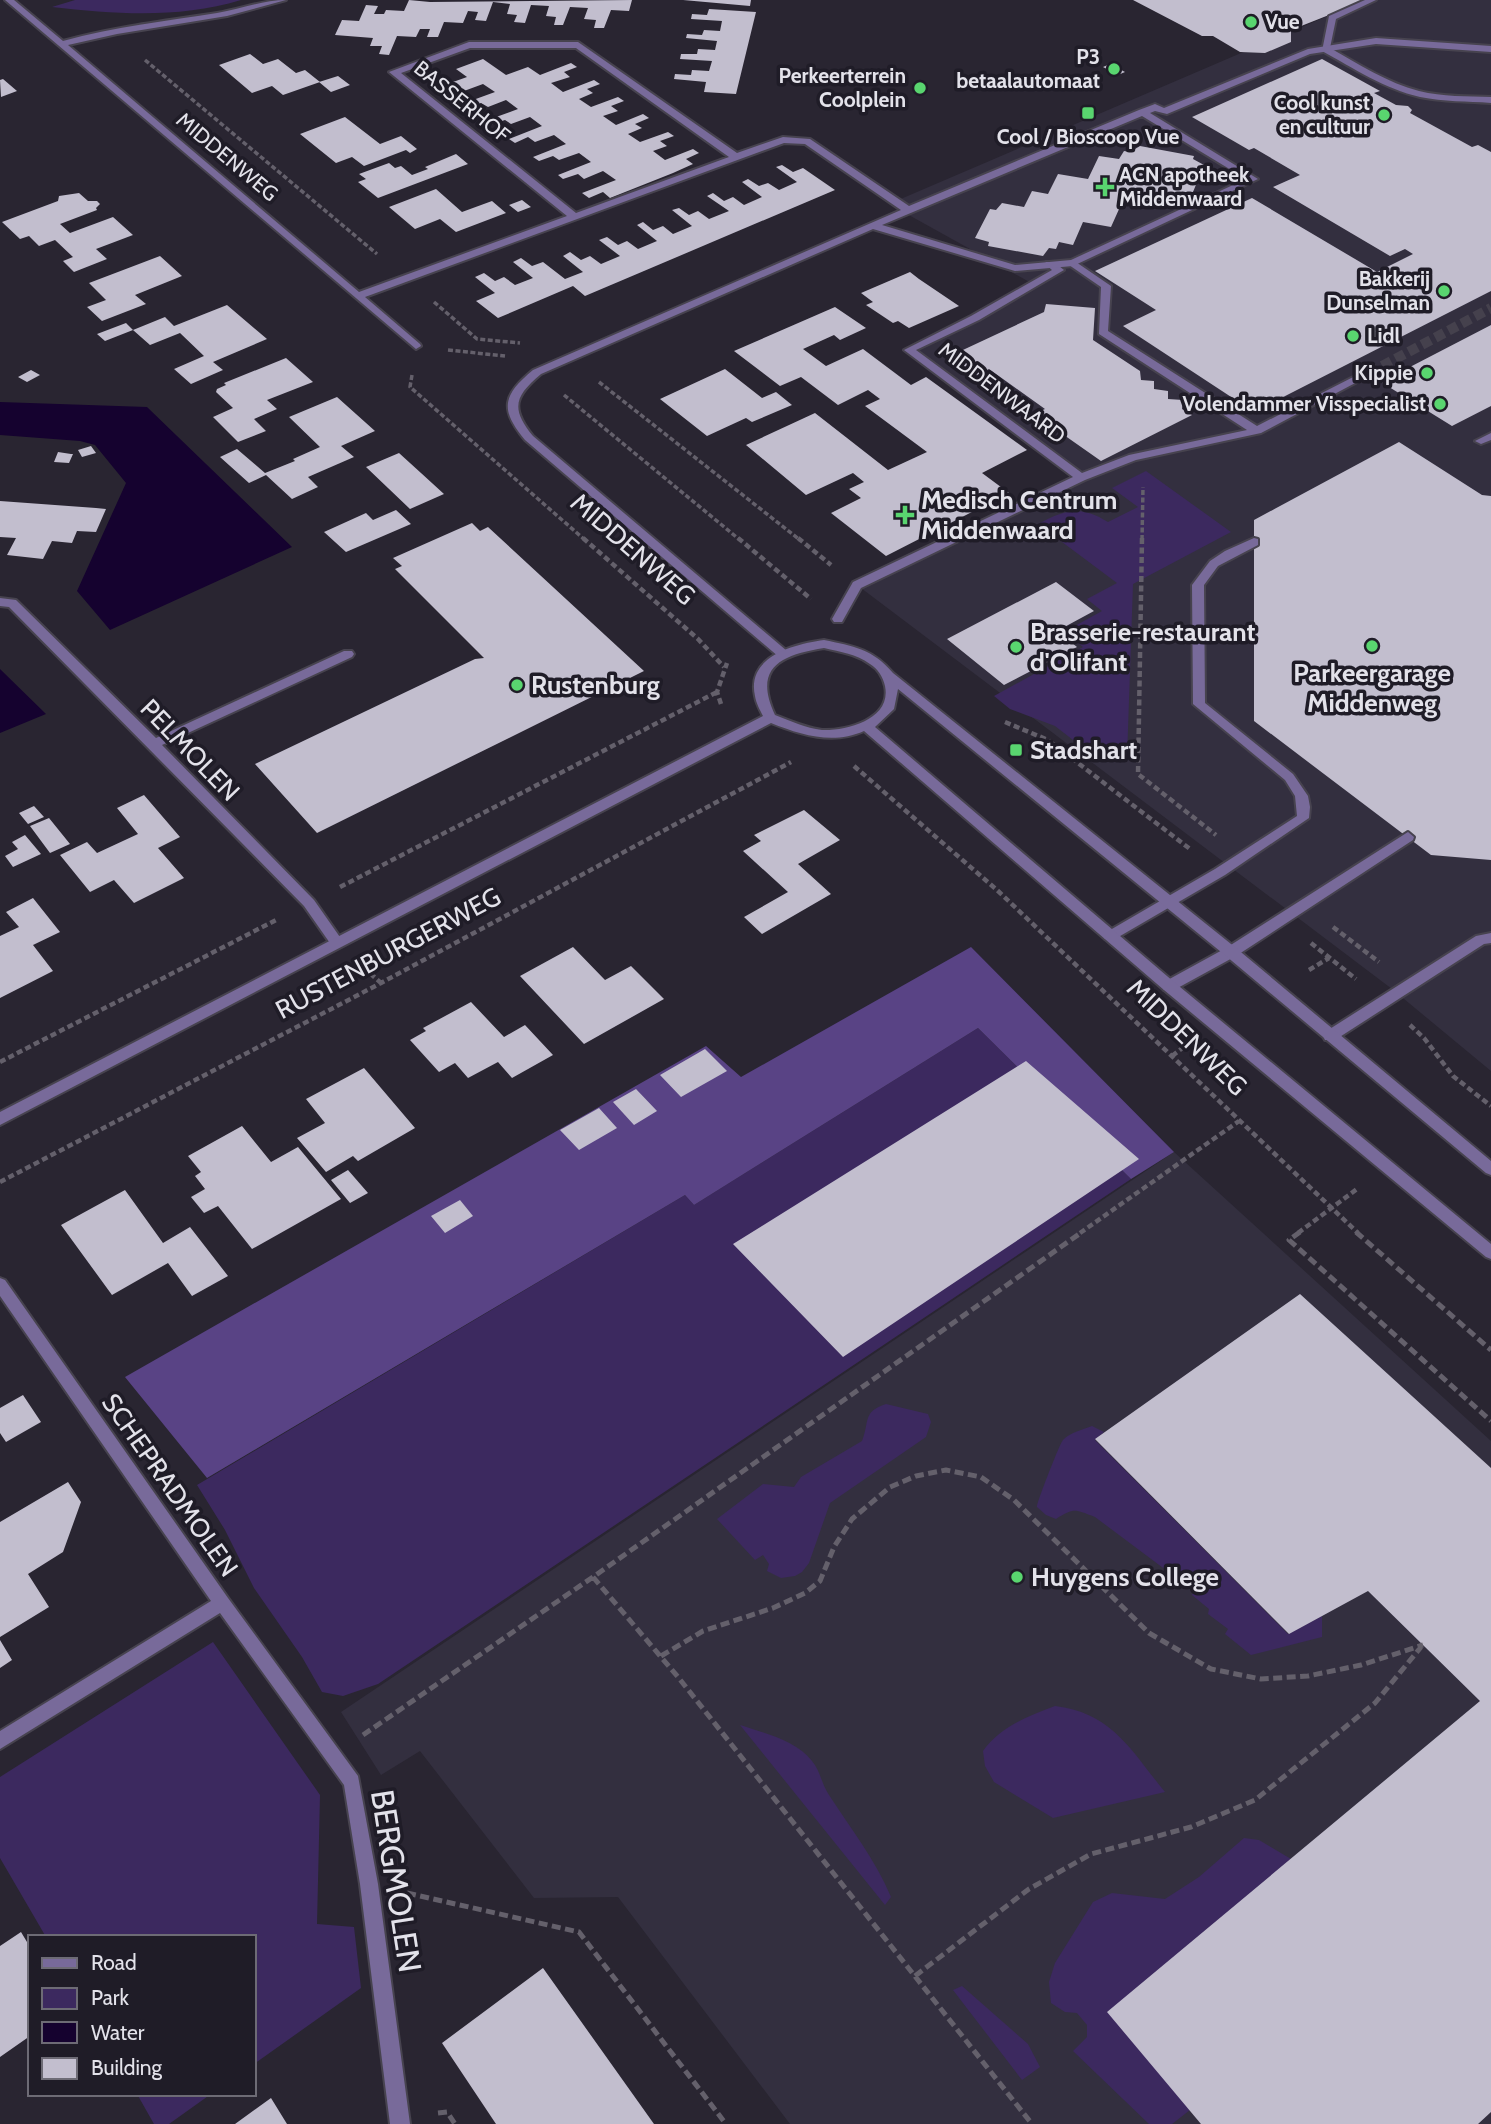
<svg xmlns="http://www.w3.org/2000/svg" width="1491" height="2124" viewBox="0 0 1491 2124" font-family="Cabin,sans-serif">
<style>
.built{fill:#332f3f}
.green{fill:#3c295f}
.forest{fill:#594385}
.water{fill:#15022f}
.building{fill:#c2bece}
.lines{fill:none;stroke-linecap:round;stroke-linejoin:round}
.pedestrian-tunnel{stroke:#45414d;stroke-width:10;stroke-dasharray:10 5;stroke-linecap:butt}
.service-casing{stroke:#47434f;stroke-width:4}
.pedestrian-casing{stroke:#47434f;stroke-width:4}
.minor-casing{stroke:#47434f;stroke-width:4}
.tertiary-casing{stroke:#47434f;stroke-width:4}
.path-far2{stroke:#64606b;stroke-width:3.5;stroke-dasharray:5 2.5;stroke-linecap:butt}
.path-far1{stroke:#64606b;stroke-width:4.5;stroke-dasharray:6 3.5;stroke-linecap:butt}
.path{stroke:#64606b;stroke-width:5;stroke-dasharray:9 4.5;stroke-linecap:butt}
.service{fill:#786a9a;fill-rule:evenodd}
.pedestrian{fill:#786a9a;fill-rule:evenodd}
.minor{fill:#786a9a;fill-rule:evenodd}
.tertiary{fill:#786a9a;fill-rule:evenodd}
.poi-dot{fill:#59d56f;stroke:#1f1c27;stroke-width:2.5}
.labels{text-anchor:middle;stroke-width:7;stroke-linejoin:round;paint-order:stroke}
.far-poi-label{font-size:21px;font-weight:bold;fill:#e3e2ea;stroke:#1f1c27;text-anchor:end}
.far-street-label{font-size:21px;fill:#e3e2ea;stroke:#1f1c27}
.poi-label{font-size:26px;font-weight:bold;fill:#e3e2ea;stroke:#1f1c27;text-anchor:start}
.street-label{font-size:26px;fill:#e3e2ea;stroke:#1f1c27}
.near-street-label{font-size:32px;fill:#e3e2ea;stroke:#1f1c27}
</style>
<rect width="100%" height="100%" fill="#292531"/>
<path class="built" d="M1365,0H1491V1071L1392,989L857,585L1081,478L909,350L1033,284L889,204Z
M1174,1152L1491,1441V2124H790L618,1897L534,1898L420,1751L381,1775L341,1712Z"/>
<path class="green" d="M75,0H241C178,19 116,14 52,7Z
M1146,471L1231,532L1133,584L1127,758L1112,747L1095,757L1055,726L1010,709L994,696L1083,647L1064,632L1102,611L1087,599L1117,583L1038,524C1066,509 1081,505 1108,522L1138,507L1112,488Z
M978,1028L1131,1179L378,1684L343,1696L322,1692L302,1657L254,1588L225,1530L197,1485L685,1195L694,1205Z
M886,1404L928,1414L931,1422L926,1437L830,1503L809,1563L802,1572L795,1576L781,1578L767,1571L769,1564L763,1555L755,1560L717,1519L763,1484L794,1487L801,1477L862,1441C870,1421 862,1412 886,1404Z
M1092,1426L1104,1432L1095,1440L1288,1634L1322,1616V1637L1251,1655L1225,1634L1228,1629L1208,1614L1209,1609L1192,1595L1194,1591L1095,1517C1075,1510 1075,1507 1056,1519L1046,1515L1037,1507C1037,1502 1060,1443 1063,1440C1069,1433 1084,1429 1092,1426Z
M213,1642L320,1795L317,1924L354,1927L361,1988L254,2064V1937H46L0,1858V1777Z
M1055,1706C1113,1713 1132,1752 1165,1792L1053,1818L994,1782L985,1766L983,1751C1000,1727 1028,1716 1055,1706Z
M740,1725C764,1733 796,1740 812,1761C820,1770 822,1785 829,1795C851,1829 875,1859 891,1897L885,1905Z
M1244,1838L1259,1840L1291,1859L1108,2012L1190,2110L1172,2124H1149L1073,2051L1087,2037V2025L1077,2013L1065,2012L1051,2003L1049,1982L1055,1963L1093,1902L1112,1893L1165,1899L1199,1877Z
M962,1986L1028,2044L1040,2067L1022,2080L953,1990Z
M137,2094H211L169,2124H154Z"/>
<path class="forest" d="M971,947L1174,1152L1131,1179L978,1028L694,1205L685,1195L207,1478L125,1377L706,1046L741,1077Z"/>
<path class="water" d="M0,402L147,407L292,547L110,630L77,591L126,483L95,445L80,441L0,435Z
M0,669L46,714L0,733Z"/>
<path class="building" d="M409,0L430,2L632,0L629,11L611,10L604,28H594L596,20L584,19L588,8L570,7L563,25H554L556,17L546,16L549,6L531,5L525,23L514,22L517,15L507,14L510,4L493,2L486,21L475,20L478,12L468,11L463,23L444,22L438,37H427L430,29H420L416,37L397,36L389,55L379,54L382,46H370L373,38L335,35L342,20L359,21L366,5L378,6L374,14H384L386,10L404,11Z
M683,0H751L750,6Z
M1133,0H1367L1291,30V42L1265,53L1240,52L1213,36H1202Z
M709,9L756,12L736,94L704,92L706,82L674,79L675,74L691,75L692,70L709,71L712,61L680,59L681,54H697L698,49L715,50L717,41L686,38L687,34L702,35L704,30L720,31L722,21L691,19L692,14L707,15Z
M250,54L263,64L278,59L296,73L305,70L320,82L283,95L272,86L252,93L219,65Z
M483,59L506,75L528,67L540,75L571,63L577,67L564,72L570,77L551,83L563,92L594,80L600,84L587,89L593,93L579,99L591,107L618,97L624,101L611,106L618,111L603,116L616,125L643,114L649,118L635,124L642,128L628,134L640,142L668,132L674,136L660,141L667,146L653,151L665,160L693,149L699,153L686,159L693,164L673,173L610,198L603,192L589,198L582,193L616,180L603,171L584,179L578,174L563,179L558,175L591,162L579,153L559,160L553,156L539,161L533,157L566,144L554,135L535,142L528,137L515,143L509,139L542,126L530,117L511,124L505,120L490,125L485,121L518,109L506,100L488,107L481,103L468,108L462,104L495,92L483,84L464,91L458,86L444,91L439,87L467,77L456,69Z
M1322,59L1380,91L1374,93L1396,105L1408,106L1412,110L1410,113L1472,147L1478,145L1491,152V291L1254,412L1123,326L1156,310L1095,271L1252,198L1377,272L1413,254L1405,249L1390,256L1273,187L1300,175L1254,148L1249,150L1192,117Z
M1110,64L1125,72L1118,75L1103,67Z
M338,76L350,85L331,92L319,82Z
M3,79L17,91L1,97L0,80Z
M345,117L380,144L401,136L417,149L410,153L406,150L364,166L352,157L336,163L300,134Z
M1140,146L1194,156L1193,159L1204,165L1193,192L1167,195L1163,204L1124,198L1111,227L1083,222L1073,245L1059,242L1056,249L1049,248L1043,256L988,246L989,242L975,238L990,209L996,210L1002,203L1024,207L1032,191L1048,194L1058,174L1088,179L1099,156L1119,159L1124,151L1130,152Z
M456,154L468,164L378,198L358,182L366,179L359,174L389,163L395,168L401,166L412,175L428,169L425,167Z
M782,165L793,172L803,168L835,190L585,296L573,286L498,318L476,301L495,293L475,277L484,273L495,281L504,277L515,285L533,278L513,262L521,258L532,266L543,262L565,279L583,272L563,256L570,252L581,260L590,256L601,264L620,256L599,240L607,237L618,245L627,241L638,249L657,241L637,225L643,222L653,230L663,226L673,234L692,226L672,210L679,208L689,215L698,211L709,219L729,211L707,196L713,193L724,201L733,197L744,205L762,197L742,182L748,179L759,186L768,183L779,190L797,182L776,167Z
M436,189L462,212L492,201L506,213L456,232L440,219L415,229L389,207Z
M79,193L88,201H97L100,204L96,208L97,210L60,224L70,233L113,217L133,235L96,249L107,259L74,272L63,261L73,257L55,240L39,246L29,236L20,239L2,222L58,201L59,196Z
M522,200L531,207L518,212L509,205Z
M160,256L182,276L135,295L146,304L102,321L87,307L106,300L89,283Z
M910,272L919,279L959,306L909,328L898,321L893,323L866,305L873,302L861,293Z
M1046,304L1095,308L1093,340L1140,371L1141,380L1154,381V389L1168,391V399L1183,400L1182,409L1192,415L1101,461L1034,414L1045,409L989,369L977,375L950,356L1044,312Z
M227,305L267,339L213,362L223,370L191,384L174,369L204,356L180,333L150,345L133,330L165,317L174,326Z
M835,307L866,328L840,340L834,335L803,349L826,366L863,349L911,385L926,377L1027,450L982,473L1009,493L886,556L831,513L861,498L849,489L864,482L853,473L806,495L746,445L815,413L888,470L927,452L865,406L880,399L868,390L838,405L801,377L780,386L734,351Z
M126,323L133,330L105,341L97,334Z
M1491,325V406L1452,426L1381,382Z
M286,358L313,382L267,400L277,409L254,419L266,431L238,442L213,417L233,408L216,392L217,389L226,385L224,383Z
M725,369L762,398L776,392L792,405L752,422L746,418L707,436L660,399Z
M31,370L40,375L27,382L18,377Z
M337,397L375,431L341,446L354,457L308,477L318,487L292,499L266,475L249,483L220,457L237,449L265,473L295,461L293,459L320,447L289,417Z
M1399,442L1482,495L1491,496V860L1431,855L1254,721V520Z
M91,446L96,453L82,457L78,450Z
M58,452L71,454H73L69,463L54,462Z
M399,453L421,473L444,494L410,509L366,467Z
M0,501L96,508L106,509L96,532L77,531L72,543L52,541L43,559L7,555L16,538L0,537Z
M396,510L411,524L346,552L324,532L366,513L373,520Z
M472,523L480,531L488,527L644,671L317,833L255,764L475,659L484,658L395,569L402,566L393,558Z
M1056,582L1094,611L1057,631L1077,647L1004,685L947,639Z
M144,795L180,837L158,848L184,878L134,903L114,880L90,892L60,855L87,842L97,853L138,834L117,808Z
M34,806L44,817L28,824L19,813Z
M804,810L840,840L798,864L831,894L762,934L744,917L788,892L743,851L761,841L754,835Z
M49,818L70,844L50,853L30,826Z
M25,835L41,854L13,867L5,856L18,849L12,842Z
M33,898L60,932L33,945L53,971L0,998V936L19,927L6,912Z
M573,947L605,980L631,966L664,999L584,1044L520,976Z
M471,1002L504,1037L525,1025L553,1055L512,1078L498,1062L468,1078L455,1063L439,1072L410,1040L426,1031L423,1028Z
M705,1049L727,1071L681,1097L660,1075Z
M1026,1061L1139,1159L843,1357L733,1244Z
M364,1068L415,1128L358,1161L353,1156L326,1172L297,1138L325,1123L306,1099Z
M636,1089L657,1111L634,1125L613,1102Z
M599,1108L617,1128L579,1150L560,1130Z
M242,1126L271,1162L298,1147L341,1199L252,1249L218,1206L204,1213L191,1197L205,1189L195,1176L201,1172L188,1156Z
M348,1170L368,1193L350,1203L331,1180Z
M125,1190L163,1243L190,1227L228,1276L192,1296L168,1263L112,1295L61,1225Z
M460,1200L473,1216L445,1233L431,1216Z
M1300,1294L1491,1468V2112L1478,2124H1201L1107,2012L1480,1701L1368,1591L1289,1634L1095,1439Z
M23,1395L41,1422L6,1442L0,1433V1408Z
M68,1482L81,1502L63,1552L28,1574L49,1607L0,1637V1522Z
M0,1640L12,1660L0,1668Z
M21,1932L30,1947V2010L27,2012L30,2017V2036L0,2057V1946Z
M543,1968L654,2124H496L442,2043Z
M271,2098L287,2124H235Z"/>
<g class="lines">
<path class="pedestrian-tunnel" d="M1369,373L1491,308"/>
<g class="service-casing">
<path id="service" d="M1491,433V440L1481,444L1475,441Z
M1254,538L1258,539V545L1218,566L1204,585L1205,703L1293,774L1308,796L1310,807L1309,818L1225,875L1115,939H1105L1103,936L1105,933L1215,869L1297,816L1295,796L1285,780L1193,704L1192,585L1210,561L1225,551Z
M1408,832L1414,837L1413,840L1236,956L1174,990H1164L1162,986L1164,982L1226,948Z
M1491,933V943L1484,944L1335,1040H1325L1323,1036L1325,1032L1476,936Z"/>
</g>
<g class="pedestrian-casing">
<path id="pedestrian" d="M1365,0H1376L1336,19L1330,48C1358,64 1388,83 1419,91C1443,97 1467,96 1491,97V103C1467,101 1444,102 1420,97C1385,89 1353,68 1322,51L1329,16Z
M1073,260L1111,286L1108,331L1257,426L1365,371L1369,370L1374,373L1261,433L1136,460L1085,480L861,588L842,622H834L832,619L853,582L1073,477L904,350L971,316L1052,270L1045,264L1046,262H1054L1064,270L979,320L916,350L1082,473L1129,455L1247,430L1099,334L1101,287L1069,265V261Z"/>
</g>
<g class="minor-casing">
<path id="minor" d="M5,0H14L63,41C114,27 166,21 217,13C241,9 263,0 286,0L227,16L117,34L68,45L359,292L567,216L389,72L469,42H578L737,153L783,137L810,139L909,206L1139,110L1155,104L1164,108L1308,49L1376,38L1491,46V52L1376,44L1310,54L1167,114L1155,111L1150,113L1258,179L1073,266L1015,271L873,229L541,374C515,396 510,408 533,436L787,651L789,654L783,658L779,657L525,440C499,409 503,395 533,370L901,210L805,144L784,143L365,297L420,344L421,346L416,349ZM470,48H576L729,157L576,213L401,73ZM1142,116L1246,179L1071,260L1015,265L882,225Z
M0,598L16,600L156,738L344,651H352L354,654L352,657L162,745L314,900L342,940L344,943L342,946H332L304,906L9,607L0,606Z
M0,1278L5,1280L228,1598L358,1776L378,1884L410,2124H390L360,1884L344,1785L220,1613L0,1749V1731L211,1601L0,1296Z"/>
</g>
<g class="tertiary-casing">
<path id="tertiary" d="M824,640C853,646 873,649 893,673L1236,948L1491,1161V1175L1486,1173L1226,956L898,689L894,709L875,727L1174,982L1491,1244V1259L1486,1257L1164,990L864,731C833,745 801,735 771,723L0,1125V1112L763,716C760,710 756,703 755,696C746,656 795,644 824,640ZM824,648C841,652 856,654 870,664C878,669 883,677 885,686C892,719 847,731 822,730C806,728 790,721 775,715C753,668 780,655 824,648Z"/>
</g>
<path class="path-far2" d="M145,60L377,254
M434,302L477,339L520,343
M448,350L505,356
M412,375L410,387L585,540
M599,382L800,540
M564,395L740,540
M1142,540L1143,487"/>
<path class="path-far1" d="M583,538L698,639L724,667
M738,538L811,599
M798,538L831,565
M1142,538L1138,774L1216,835
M721,704L717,692L727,663
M1005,722L1048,740L1190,849
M854,766L997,890L1358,1233
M340,887L717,692
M1333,927L1379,962
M1311,943L1356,979
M363,967L381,983
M1309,970L1329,958
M1410,1025L1424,1038L1453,1076L1491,1106
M1172,1056L1185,1046
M0,1062L276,920
M0,1182L381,983L791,762
M1080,1233L1239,1121
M1298,1233L1357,1189"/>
<path class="path" d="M1300,1232L1289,1240L1491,1421
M1356,1232L1491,1350
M593,1577L678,1677L1032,2124
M661,1656L703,1631L773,1608L805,1593L820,1581L834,1547L852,1519L890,1487L916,1476L946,1470L981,1477L1014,1500L1149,1633L1211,1669L1261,1679L1308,1676L1361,1665L1423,1645
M363,1735L593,1577L1082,1232
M407,1893L579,1932L726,2124
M915,1976L1029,1889L1091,1854L1191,1827L1255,1800L1375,1703L1421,1647
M438,2113L447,2112L455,2124"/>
<use href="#service" class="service"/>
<use href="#pedestrian" class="pedestrian"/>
<use href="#minor" class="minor"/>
<use href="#tertiary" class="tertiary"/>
</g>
<g class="poi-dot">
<circle cx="1251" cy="22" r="7"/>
<circle cx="1114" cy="69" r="7"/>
<circle cx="920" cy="88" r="7"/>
<rect x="1081" y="106" width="14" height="14" rx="3.5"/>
<circle cx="1384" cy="115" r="7"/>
<path d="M1101.5 176.5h7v7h7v7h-7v7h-7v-7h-7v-7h7z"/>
<circle cx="1444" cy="291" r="7"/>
<circle cx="1353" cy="336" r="7"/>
<circle cx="1427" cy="373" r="7"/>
<circle cx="1440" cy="404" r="7"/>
<path d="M901.5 504.5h7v7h7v7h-7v7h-7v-7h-7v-7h7z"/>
<circle cx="1372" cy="646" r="7"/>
<circle cx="1016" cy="647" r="7"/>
<circle cx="517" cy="685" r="7"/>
<rect x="1009" y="743" width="14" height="14" rx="3.5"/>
<circle cx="1017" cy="1577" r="7"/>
</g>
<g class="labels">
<g class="far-poi-label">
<text x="1265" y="29" text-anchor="start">Vue</text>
<text x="1100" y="64">P3<tspan x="1100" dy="24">betaalautomaat</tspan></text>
<text x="906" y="83">Perkeerterrein<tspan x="906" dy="24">Coolplein</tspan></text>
<text x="1370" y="110">Cool kunst<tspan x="1370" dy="24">en cultuur</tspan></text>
<text x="1088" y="144" text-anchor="middle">Cool / Bioscoop Vue</text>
<text x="1119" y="182" text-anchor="start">ACN apotheek<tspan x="1119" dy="24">Middenwaard</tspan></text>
<text x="1430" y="286">Bakkerij<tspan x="1430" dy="24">Dunselman</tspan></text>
<text x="1367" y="343" text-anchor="start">Lidl</text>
<text x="1413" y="380">Kippie</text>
<text x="1426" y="411">Volendammer Visspecialist</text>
</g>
<g class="far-street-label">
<text transform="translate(462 102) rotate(39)" y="7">BASSERHOF</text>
<text transform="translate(227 157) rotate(40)" y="7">MIDDENWEG</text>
<text transform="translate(1002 393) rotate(37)" y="7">MIDDENWAARD</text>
</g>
<g class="poi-label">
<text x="921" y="509">Medisch Centrum<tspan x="921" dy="30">Middenwaard</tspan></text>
<text x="1030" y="641">Brasserie-restaurant<tspan x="1030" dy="30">d'Olifant</tspan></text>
<text x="1372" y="682" text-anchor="middle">Parkeergarage<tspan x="1372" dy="30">Middenweg</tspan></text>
<text x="531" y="694">Rustenburg</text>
<text x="1030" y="759">Stadshart</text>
<text x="1031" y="1586">Huygens College</text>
</g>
<g class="street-label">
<text transform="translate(633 549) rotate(41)" y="9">MIDDENWEG</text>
<text transform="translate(190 750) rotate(46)" y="9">PELMOLEN</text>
<text transform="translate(388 953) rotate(-28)" y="9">RUSTENBURGERWEG</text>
<text transform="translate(1187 1037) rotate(44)" y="9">MIDDENWEG</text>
<text transform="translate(170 1485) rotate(55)" y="9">SCHEPRADMOLEN</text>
</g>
<g class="near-street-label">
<text transform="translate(396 1881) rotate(81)" y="11">BERGMOLEN</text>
</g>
</g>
<rect x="28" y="1935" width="228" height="161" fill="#1f1c27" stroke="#6d6b75" stroke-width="2"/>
<rect x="42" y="1958" width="35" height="10" fill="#786a9a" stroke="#6d6b75" stroke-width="2"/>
<text x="91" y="1970" font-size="21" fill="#e3e2ea">Road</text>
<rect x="42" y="1988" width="35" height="21" fill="#3c295f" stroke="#6d6b75" stroke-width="2"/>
<text x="91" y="2005" font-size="21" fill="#e3e2ea">Park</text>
<rect x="42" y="2022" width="35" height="21" fill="#15022f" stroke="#6d6b75" stroke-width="2"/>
<text x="91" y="2040" font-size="21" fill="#e3e2ea">Water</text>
<rect x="42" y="2058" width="35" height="21" fill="#c2bece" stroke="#6d6b75" stroke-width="2"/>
<text x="91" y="2075" font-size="21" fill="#e3e2ea">Building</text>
</svg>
